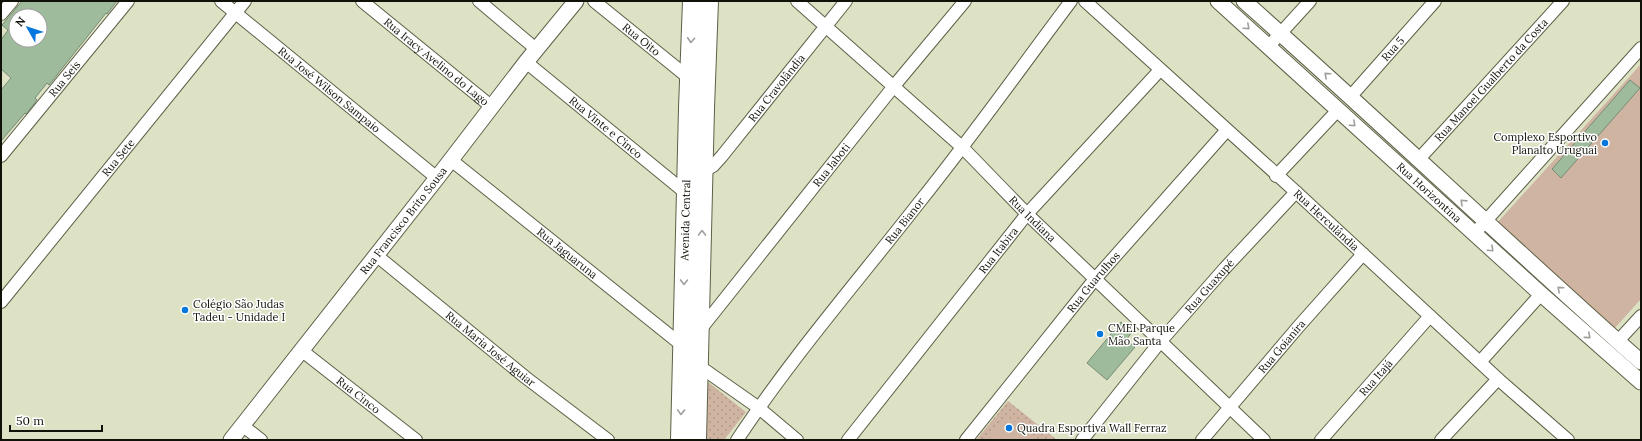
<svg xmlns="http://www.w3.org/2000/svg" width="1642" height="441" viewBox="0 0 1642 441" font-family="Lora,serif">
<style>
.grass{fill:url(#grass-dots)}
.garden{fill:#ceb4a1}
.building{fill:#9ebb9b;stroke:#788b75;fill-rule:evenodd}
.lines{fill:none;stroke-linecap:round;stroke-linejoin:round}
.minor-casing{stroke:#5d6047;stroke-width:14}
.tertiary-casing{stroke:#5d6047;stroke-width:17}
.secondary-casing{stroke:#5d6047;stroke-width:20}
.minor{stroke:#fff;stroke-width:12}
.tertiary{stroke:#fff;stroke-width:15}
.secondary{stroke:#fff;stroke-width:18}
.oneway{stroke:#9fa09c}
.poi-dot{fill:#0377de;stroke:#fff;stroke-width:1.5}
.labels{text-anchor:middle;stroke-width:3;stroke-linejoin:round;paint-order:stroke}
.street-label{font-size:11px;fill:#101208;stroke:#fff}
.poi-label{font-size:11px;fill:#101208;stroke:#fff;text-anchor:start}
</style>
<defs>
<pattern id="grass-dots" width="8" height="8" patternUnits="userSpaceOnUse"><rect width="8" height="8" fill="#ceb4a1"/><path d="M2 2h.1M6 6h.1" fill="none" stroke="#b09a89" stroke-width="1.8" stroke-linecap="round"/></pattern>
</defs>
<rect width="100%" height="100%" fill="#dde2c5"/>
<path class="grass" d="M704,379L746,412L724,440H702Z
M1008,401L1057,440H976Z"/>
<path class="garden" d="M1641,64V299L1614,329L1497,223Z
M1007,416L1036,440H988Z"/>
<path class="building" d="M22,1H117L107,14L106,13L49,85L47,83L35,98L37,100L26,114L25,113L1,141V90L11,78L1,69V40L8,30L2,25ZM16,16H40V40H16Z
M1630,80L1640,88L1561,178L1552,169Z
M1121,322L1132,332L1126,340L1135,347L1107,380L1087,363Z"/>
<g class="lines">
<g class="minor-casing">
<g id="minor">
<path id="s1" d="M221,1L437,178"/>
<path id="s2" d="M362,1L492,107"/>
<path d="M479,1L536,49"/>
<path id="s3" d="M594,1L689,78"/>
<path id="s4" d="M797,1L963,148L1027,214L1264,440"/>
<path id="s5" d="M1085,1L1296,192L1498,379L1568,440"/>
<path d="M1,14L12,1"/>
<path d="M1268,47L1310,1"/>
<path id="s6" d="M526,62L686,193"/>
<path id="s7" d="M1351,96L1435,1"/>
<path id="s8" d="M1,156L128,1"/>
<path id="s9" d="M1419,159L1563,1"/>
<path id="s10" d="M451,160L683,346"/>
<path id="s11" d="M704,171L713,166L722,156L846,1"/>
<path d="M1276,176L1338,110"/>
<path d="M1474,234L1641,48"/>
<path id="s12" d="M376,255L525,377L608,440"/>
<path id="s13" d="M1,302L245,1"/>
<path id="s14" d="M700,330L894,86L965,1"/>
<path d="M1618,341L1641,316"/>
<path id="s15" d="M301,350L416,440"/>
<path d="M1480,362L1541,294"/>
<path d="M699,366L759,408L797,440"/>
<path d="M242,425L261,440"/>
<path id="s16" d="M737,440C792,357 857,282 918,204C971,138 1020,69 1071,1"/>
<path id="s17" d="M848,440L1027,214L1160,70"/>
<path id="s18" d="M966,440L1095,279L1227,130"/>
<path id="s19" d="M1082,440L1160,342L1225,268L1296,192"/>
<path id="s20" d="M1202,440L1299,326L1363,254"/>
<path id="s21" d="M1321,440L1430,316"/>
<path d="M1441,440L1498,379"/>
</g>
</g>
<g class="tertiary-casing">
<g id="tertiary">
<path id="s22" d="M1218,1L1541,294L1641,382"/>
<path d="M1244,1C1378,120 1507,243 1641,362"/>
<path id="s23" d="M231,440L437,178L526,62L576,1"/>
</g>
</g>
<g class="secondary-casing">
<g id="secondary">
<path id="s24" d="M680,440L688,108L692,1"/>
<path d="M697,440L705,108L709,1"/>
</g>
</g>
<use href="#minor" class="minor"/>
<use href="#tertiary" class="tertiary"/>
<use href="#secondary" class="secondary"/>
</g>
<defs><path id="oneway-chevron" d="M-2-3.5L2.5 0L-2 3.5" fill="none" stroke-width="1.6" stroke-linecap="round" stroke-linejoin="round"/></defs>
<g class="oneway">
<use href="#oneway-chevron" transform="translate(1247 27) rotate(42)"/>
<use href="#oneway-chevron" transform="translate(691 40) rotate(94)"/>
<use href="#oneway-chevron" transform="translate(1327 75) rotate(-138)"/>
<use href="#oneway-chevron" transform="translate(1353 124) rotate(42)"/>
<use href="#oneway-chevron" transform="translate(1463 202) rotate(-136)"/>
<use href="#oneway-chevron" transform="translate(702 233) rotate(-89)"/>
<use href="#oneway-chevron" transform="translate(1491 249) rotate(43)"/>
<use href="#oneway-chevron" transform="translate(684 282) rotate(91)"/>
<use href="#oneway-chevron" transform="translate(1560 289) rotate(-138)"/>
<use href="#oneway-chevron" transform="translate(1588 336) rotate(41)"/>
<use href="#oneway-chevron" transform="translate(681 412) rotate(92)"/>
</g>
<g class="poi-dot">
<circle cx="1605" cy="143" r="4"/>
<circle cx="185" cy="310" r="4"/>
<circle cx="1100" cy="334" r="4"/>
<circle cx="1009" cy="428" r="4"/>
</g>
<g class="labels">
<g class="street-label">
<text dy="4" stroke="none"><textPath href="#s3" startOffset="61">Rua Oito</textPath></text>
<text dy="4" stroke="none"><textPath href="#s7" startOffset="63">Rua 5</textPath></text>
<text dy="4" stroke="none"><textPath href="#s2" startOffset="96">Rua Iracy Avelino do Lago</textPath></text>
<text dy="4" stroke="none"><textPath href="#s8" startOffset="100">Rua Seis</textPath></text>
<text dy="4" stroke="none"><textPath href="#s9" startOffset="107">Rua Manoel Gualberto da Costa</textPath></text>
<text dy="4" stroke="none"><textPath href="#s11" startOffset="111">Rua Cravolândia</textPath></text>
<text dy="4" stroke="none"><textPath href="#s1" startOffset="140">Rua José Wilson Sampaio</textPath></text>
<text dy="4" stroke="none"><textPath href="#s6" startOffset="103">Rua Vinte e Cinco</textPath></text>
<text dy="4" stroke="none"><textPath href="#s13" startOffset="186">Rua Sete</textPath></text>
<text dy="4" stroke="none"><textPath href="#s14" startOffset="211">Rua Jaboti</textPath></text>
<text dy="4" stroke="none"><textPath href="#s22" startOffset="285">Rua Horizontina</textPath></text>
<text dy="4" stroke="none"><textPath href="#s4" startOffset="321">Rua Indiana</textPath></text>
<text dy="4" stroke="none"><textPath href="#s23" startOffset="279">Rua Francisco Brito Sousa</textPath></text>
<text dy="4" stroke="none"><textPath href="#s24" startOffset="220">Avenida Central</textPath></text>
<text dy="4" stroke="none"><textPath href="#s16" startOffset="276">Rua Bianor</textPath></text>
<text dy="4" stroke="none"><textPath href="#s5" startOffset="326">Rua Herculândia</textPath></text>
<text dy="4" stroke="none"><textPath href="#s17" startOffset="242">Rua Itabira</textPath></text>
<text dy="4" stroke="none"><textPath href="#s10" startOffset="149">Rua Jaguaruna</textPath></text>
<text dy="4" stroke="none"><textPath href="#s18" startOffset="203">Rua Guarulhos</textPath></text>
<text dy="4" stroke="none"><textPath href="#s19" startOffset="200">Rua Guaxupé</textPath></text>
<text dy="4" stroke="none"><textPath href="#s20" startOffset="123">Rua Goianira</textPath></text>
<text dy="4" stroke="none"><textPath href="#s12" startOffset="148">Rua Maria José Aguiar</textPath></text>
<text dy="4" stroke="none"><textPath href="#s21" startOffset="83">Rua Itajá</textPath></text>
<text dy="4" stroke="none"><textPath href="#s15" startOffset="73">Rua Cinco</textPath></text>
</g>
<g class="poi-label">
<text x="1597" y="141" text-anchor="end">Complexo Esportivo<tspan x="1597" dy="13">Planalto Uruguai</tspan></text>
<text x="193" y="308">Colégio São Judas<tspan x="193" dy="13">Tadeu - Unidade I</tspan></text>
<text x="1108" y="332">CMEI Parque<tspan x="1108" dy="13">Mão Santa</tspan></text>
<text x="1017" y="432">Quadra Esportiva Wall Ferraz</text>
</g>
</g>
<rect width="1642" height="441" fill="none" stroke="#101208" stroke-width="4"/>
<g transform="translate(28 28) rotate(309)"><circle r="19" fill="#ffffff" stroke="#9fa09c"/>
<path d="M0-3L7 15L0 10L-7 15Z" fill="#0377de"/>
<text y="-6" font-size="11" font-weight="bold" text-anchor="middle" fill="#101208">N</text>
</g>
<path d="M10 425v6h92v-6" fill="none" stroke="#101208" stroke-width="2"/>
<text x="16" y="425" font-size="12" fill="#101208" stroke="#ffffff" stroke-width="3" paint-order="stroke">50 m</text>
</svg>
